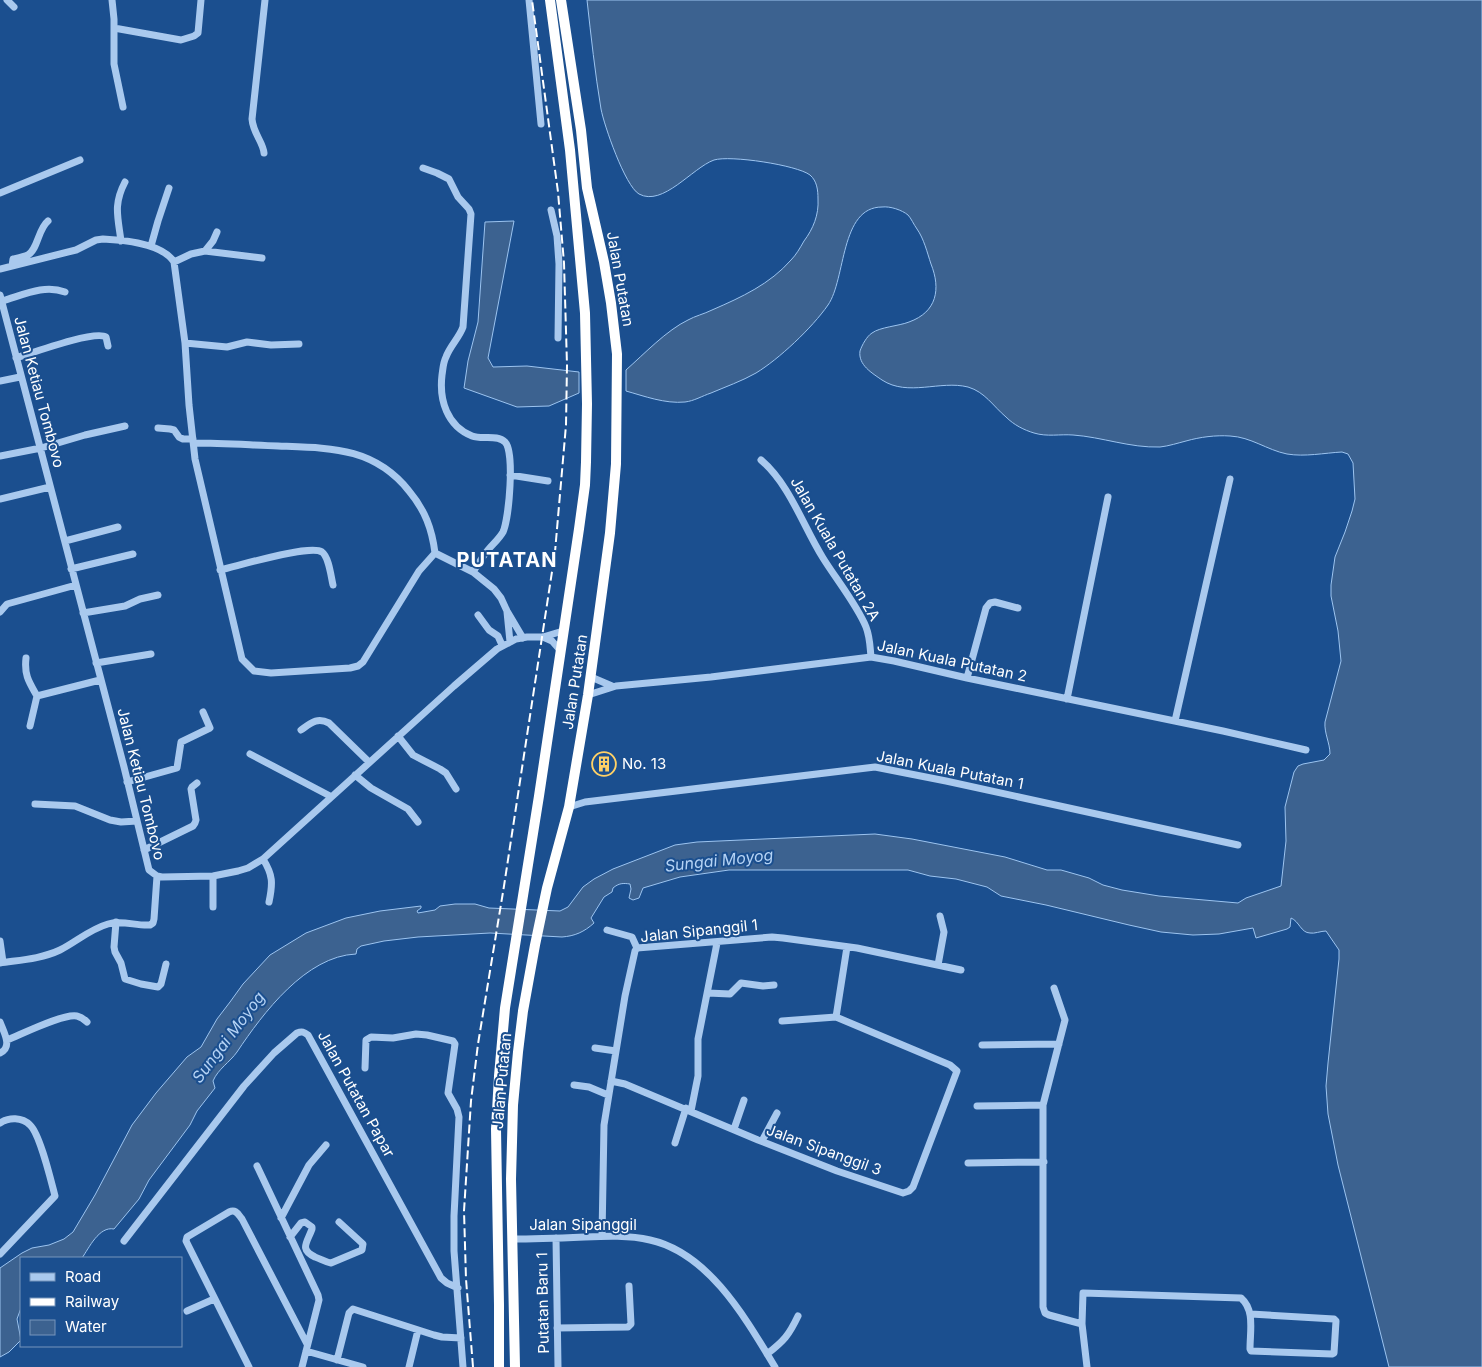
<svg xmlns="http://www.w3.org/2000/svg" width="1482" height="1367" viewBox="0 0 1482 1367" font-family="Inter,sans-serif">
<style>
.water{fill:#3c6290;stroke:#9cc4f0}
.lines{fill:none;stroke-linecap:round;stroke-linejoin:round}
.minor{stroke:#a9c9ee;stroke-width:7}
.highway{stroke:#fff;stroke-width:10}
.rail{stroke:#fff;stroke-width:2;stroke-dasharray:9 4;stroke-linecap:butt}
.labels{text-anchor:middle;stroke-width:4;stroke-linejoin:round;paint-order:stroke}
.street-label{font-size:15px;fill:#fff;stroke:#1b4f8f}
.poi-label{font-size:15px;fill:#fff;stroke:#1b4f8f;text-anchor:start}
.water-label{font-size:16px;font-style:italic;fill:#b5d3f5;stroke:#1b4f8f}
.district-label{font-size:20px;font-weight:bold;letter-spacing:1px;fill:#fff;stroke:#1b4f8f}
</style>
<rect width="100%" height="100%" fill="#1b4f8f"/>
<path class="water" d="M587,0H1482V1367H1389L1338,1165L1328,1114L1326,1086L1328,1063L1339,959V950L1326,931C1321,931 1314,934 1310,933C1301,933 1299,921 1291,918L1290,927L1287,929L1256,938L1253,928L1219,934L1193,935L1161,932L1129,925L1046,905L1001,896L987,887L956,879L930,876L908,870H729L680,877L643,888L639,898L633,900L629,898L631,889L630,884C623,883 619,883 613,888L612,892L604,897L591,918L594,923C584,932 575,936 562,937L490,933L418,937L384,941L361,946L357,949L356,954C306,956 263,1013 237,1052C230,1062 218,1069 213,1081L215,1088L197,1111L190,1125L149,1180L139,1199L114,1229C99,1226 89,1248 82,1258H21V1308L17,1319L21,1340L9,1352L0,1357V1268L22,1253L32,1248L49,1245L64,1239L73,1232L95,1195L132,1125L156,1093L187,1057L201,1047L217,1019L230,1002L243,984L270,955L306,933L346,918L380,911L421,906V908L417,911L418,913L435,910L440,906L455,904H475L489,908L560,911L568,907L583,887L594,879L613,869L675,845L697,842L875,834L912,839L1005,857L1047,870H1061L1089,878L1103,885L1122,890L1159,896L1238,903L1246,898L1281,886L1286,841L1285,807L1294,772L1298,766L1303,764L1324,760L1330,754C1330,743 1324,733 1325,722L1341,661L1338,631L1331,596V585L1335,557L1345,532L1352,511L1355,499L1353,463L1348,454L1342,452C1324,453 1305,457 1287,454C1267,450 1251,437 1230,436C1216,435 1200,437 1186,441C1178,443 1169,446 1160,447C1130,448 1102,437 1073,435C1060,434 1047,437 1034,433C1024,430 1014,425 1006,417C993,406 985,392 968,387C940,380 908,397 882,380C872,373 858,365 860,351C862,345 867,336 872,333C880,327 899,326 909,322C937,312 941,289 931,264C927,252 924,239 917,229C914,225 911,218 908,215C902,210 890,206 882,207C840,207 846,279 828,305C812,328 779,359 756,373C742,381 725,387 711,393C702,396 694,401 685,402C665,404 644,396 626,391V370C644,354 667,330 688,320C695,316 704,314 712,310C742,297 770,284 791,260C796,255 800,248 804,241C813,229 819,215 818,199C818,190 817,181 810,175C797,165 730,155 714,160C692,168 663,207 639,194C625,186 604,125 601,109C595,73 591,36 587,0Z
M514,221L488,358L493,367L527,366L579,372V393L549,406L517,407L464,388L468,361L478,322L485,222Z"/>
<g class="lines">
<path class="minor" d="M7,0L14,7
M112,0L114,19V64L123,107
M529,0L541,124
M114,28L181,40L194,36L198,33L201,0
M264,153C263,142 253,133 252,119L265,0
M423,168L437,173L449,179L458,197L469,209L471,214L463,327C459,338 450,346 446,357C443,363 443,369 442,375C439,400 447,426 472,436C482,440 497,434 505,442C515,452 509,518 503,532C499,539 493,544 488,550C483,556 478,564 473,572
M0,193L80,160
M551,210L557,236L559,264L558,338
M121,241C118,217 113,205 125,182
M151,246L158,221L169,188
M205,251L262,258
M174,262L191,254L205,251L213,241L217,232
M12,266L13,259C18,258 24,257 28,255C38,249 38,229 48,221
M0,269L76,250L96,240L103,239C124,240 162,243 174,262L185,343L189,405L195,459L242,659L254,671L271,673L350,668L358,666L363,662L419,571L435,553
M0,295L124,767L149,870L157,876L162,877L213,876L238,871L248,868L263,859L454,686L497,649L516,639L527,637H543L563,631
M2,301C23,295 44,284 65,292
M185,343L227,347L247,342L271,345L299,344
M16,358C32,353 94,330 106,337L108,346
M0,381L20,377
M158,428L170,429L174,430L179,437L183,439H193
M194,443C222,443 250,445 278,446C330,448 374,447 409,491C425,510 432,529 435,553
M0,456L41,448L85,435L125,426
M761,460C790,485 803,526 823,558C836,579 857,605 866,627C870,637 870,647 871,657
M510,475L548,481
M0,499L50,487
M65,541L118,527
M435,553L473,572L494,589L501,598L507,611L523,638
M71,569L133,554
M220,570C238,566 310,544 322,552C329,557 331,577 333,585
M0,612L7,604L76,585
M507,612L510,642
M83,613L125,606L140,599L158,595
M478,615L489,630L498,636L502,645
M543,637L552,641L560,650
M26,658C24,675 29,682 37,696
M96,663L151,654
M591,677L612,686
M967,678L986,608L990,603L995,602L1018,608
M588,695L616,686L711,677L871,657L894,661L967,678L1223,731L1306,750
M1067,699L1108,497
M1175,721L1230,479
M30,726L37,696L100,680
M301,730C311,723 317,717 329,723L369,762
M398,736L413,755L440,769L446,773L456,789
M250,754L330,796
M355,775L371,788L408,809L418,822
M127,782L177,768L181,742L210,728L203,712
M35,804L75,806L110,820L121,822L137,821
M569,807L585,802L875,767L946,781L1238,845
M144,850L193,826L195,823L196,820L191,789L192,787L197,783
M263,859C273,875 273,883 269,902
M213,876V907
M116,922L114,947L115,952L121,963L125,979L141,984L158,987L161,984L166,964
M607,930L632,937L637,948
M0,941L3,962
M637,948L772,937L783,938L857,948L961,970
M0,963C20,960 41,959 60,950C76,942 90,929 108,924C122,920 136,926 150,925L153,923L154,919L157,876
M938,965L944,932L940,916
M1054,988L1065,1020L1043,1105V1307L1045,1313L1049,1315L1082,1324
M708,993L730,994L741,983L763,986L774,985
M782,1021L836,1017
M0,1022C4,1033 13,1047 0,1053
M7,1040C22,1034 64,1013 77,1016C82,1017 84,1019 87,1022
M982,1045L1059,1044
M595,1048L616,1051
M365,1068L366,1040L371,1037L393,1038L416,1034L427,1035L453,1041L455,1044L448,1093L457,1109L459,1117L454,1216V1251L463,1367
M611,1081L625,1084L758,1140L837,1171L903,1193L909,1191L913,1187L957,1071L950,1065L836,1017L847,947
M574,1085L589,1087L608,1095
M977,1106L1043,1105
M691,1111L698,1076V1039L717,943
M0,1123C9,1117 22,1117 30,1125C40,1134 51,1181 55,1196L0,1254
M734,1129L744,1100
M762,1141L777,1113
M675,1143L686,1108
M968,1163L1044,1162
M257,1166L318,1295L319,1300L302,1367
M281,1218L309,1165L326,1145
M602,1236L604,1125L625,996L635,951L637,948
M290,1237L301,1223L305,1222L312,1227V1229C307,1243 299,1249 315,1257C321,1259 325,1262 331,1263L362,1250L363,1244L339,1222
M556,1238L558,1367
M512,1239C537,1239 561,1238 585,1237C606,1236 629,1235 650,1240C709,1253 746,1319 775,1367
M124,1241L244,1086L274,1053L297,1033C302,1031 304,1032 308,1035L441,1278L447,1283L458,1288
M187,1311L214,1299
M557,1328L628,1327L631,1324L629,1286
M306,1351L363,1367
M767,1354C784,1341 789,1335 798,1316
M337,1360L349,1313L353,1309L434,1335L442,1337L461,1338
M249,1367L186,1241L187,1237L229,1212C236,1209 238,1214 242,1219L307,1344
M409,1367L418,1330
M1087,1367L1082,1324L1083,1293L1241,1298C1255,1310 1250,1331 1250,1349L1251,1351L1332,1354L1334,1353L1336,1321L1334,1319L1251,1314"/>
<path class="highway" d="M499,1367V1305L496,1129L499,1076L505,1008L539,796L579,529L585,485L586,462L587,404L585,313L570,150L550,0
M515,1367L511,1179L513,1105L518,1052L523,1011L535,945L547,888L569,807L588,695L610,533L616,464L617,354L611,303L604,262L587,188L581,130L561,0"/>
<path class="rail" d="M473,1367L466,1279L464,1211L471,1101L478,1044L504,886L555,552L566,425L567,365L564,263L558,192L532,0"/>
</g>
<defs>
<g id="building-ring" transform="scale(1.25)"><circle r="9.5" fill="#1b4f8f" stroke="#ffd166" stroke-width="1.5"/><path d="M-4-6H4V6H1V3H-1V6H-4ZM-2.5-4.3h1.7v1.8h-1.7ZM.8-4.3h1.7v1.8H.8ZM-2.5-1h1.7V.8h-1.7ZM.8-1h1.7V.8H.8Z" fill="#ffd166"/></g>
</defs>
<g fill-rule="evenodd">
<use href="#building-ring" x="604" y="764"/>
</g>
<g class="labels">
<g class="street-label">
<text transform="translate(620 279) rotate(80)" y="5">Jalan Putatan</text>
<text transform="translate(39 392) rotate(75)" y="5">Jalan Ketiau Tombovo</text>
<text transform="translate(835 549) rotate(60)" y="5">Jalan Kuala Putatan 2A</text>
<text transform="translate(952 661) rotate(12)" y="5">Jalan Kuala Putatan 2</text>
<text transform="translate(575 682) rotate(-81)" y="5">Jalan Putatan</text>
<text transform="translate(950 770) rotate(11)" y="5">Jalan Kuala Putatan 1</text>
<text transform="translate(141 784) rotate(76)" y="5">Jalan Ketiau Tombovo</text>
<text transform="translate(699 931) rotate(-6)" y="5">Jalan Sipanggil 1</text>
<text transform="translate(502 1081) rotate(-85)" y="5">Jalan Putatan</text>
<text transform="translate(356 1094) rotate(61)" y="5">Jalan Putatan Papar</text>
<text transform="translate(824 1150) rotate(20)" y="5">Jalan Sipanggil 3</text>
<text x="583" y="1230">Jalan Sipanggil</text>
<text transform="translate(543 1303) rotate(-91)" y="5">Putatan Baru 1</text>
</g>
<g class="poi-label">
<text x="622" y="769">No. 13</text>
</g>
<g class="water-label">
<text transform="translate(719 860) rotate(-6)" y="6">Sungai Moyog</text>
<text transform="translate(228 1037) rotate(-53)" y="6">Sungai Moyog</text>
</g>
<g class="district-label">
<text x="507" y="567">PUTATAN</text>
</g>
</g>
<rect x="20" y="1257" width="162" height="90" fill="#1b4f8f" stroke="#7695bc"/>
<rect x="30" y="1273" width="25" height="8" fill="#a9c9ee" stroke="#7695bc"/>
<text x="65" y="1282" font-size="15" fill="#ffffff">Road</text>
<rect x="30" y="1298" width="25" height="8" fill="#ffffff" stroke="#7695bc"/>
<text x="65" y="1307" font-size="15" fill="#ffffff">Railway</text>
<rect x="30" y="1320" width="25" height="15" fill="#3c6290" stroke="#7695bc"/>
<text x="65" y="1332" font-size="15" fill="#ffffff">Water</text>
</svg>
